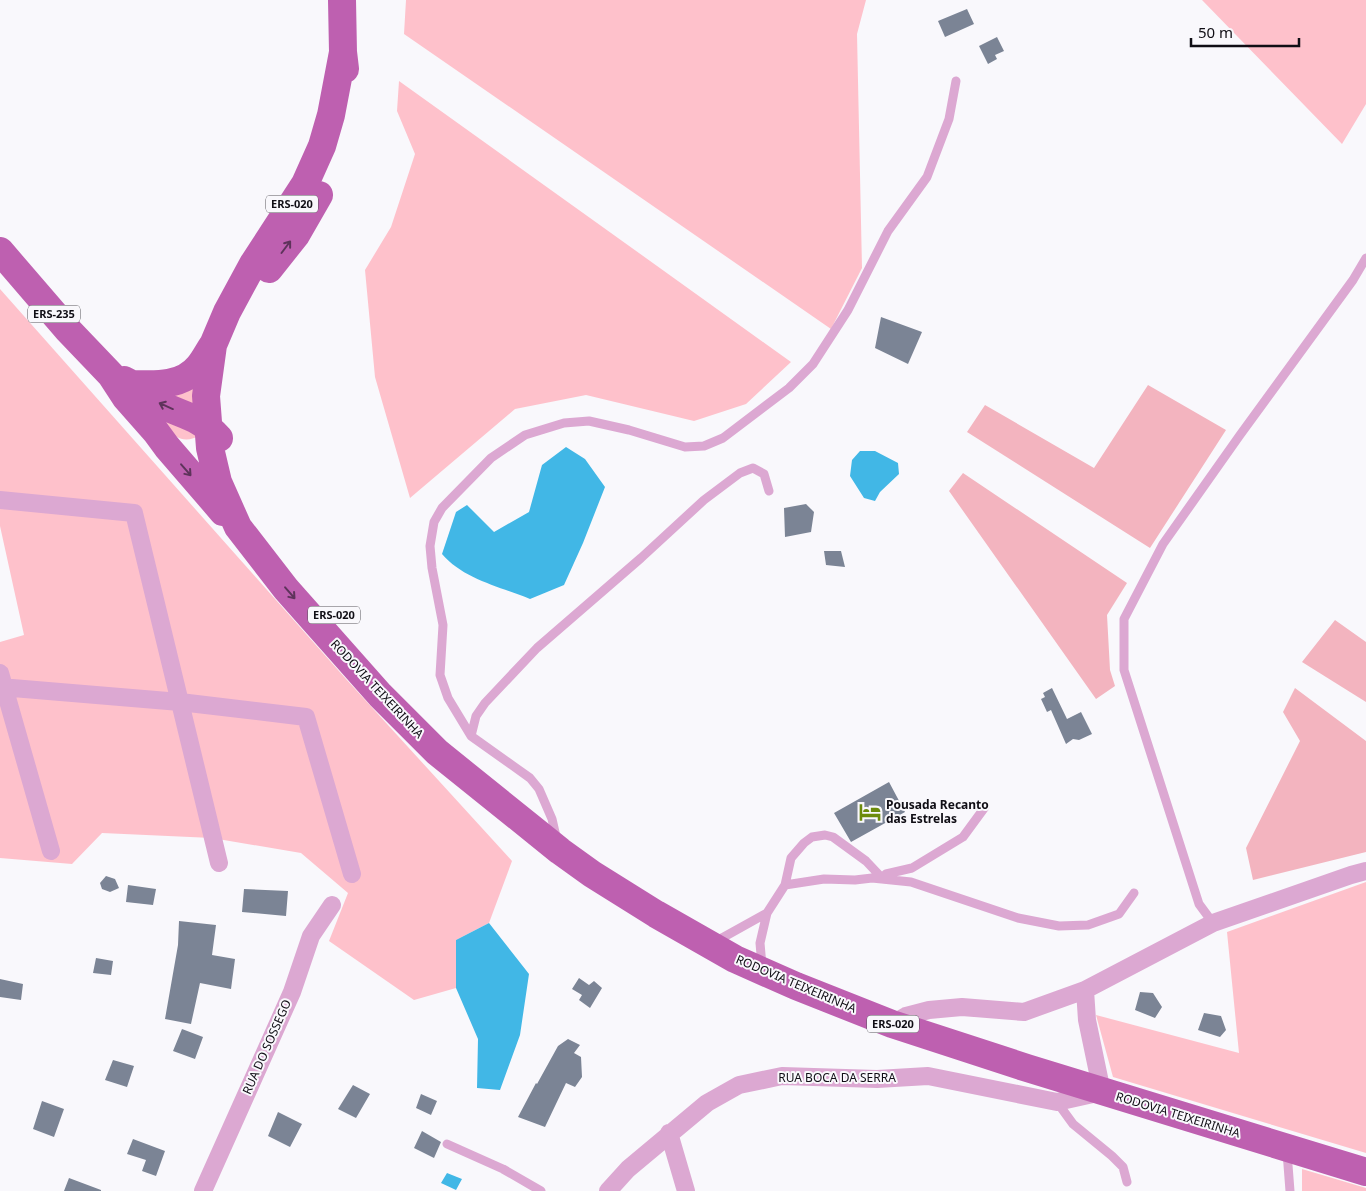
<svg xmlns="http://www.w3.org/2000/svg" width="1366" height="1191" viewBox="0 0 1366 1191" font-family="'Noto Sans',sans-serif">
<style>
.green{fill:#fec1cb}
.forest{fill:#f3b4bf}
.water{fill:#41b7e6}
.building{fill:#7b8495}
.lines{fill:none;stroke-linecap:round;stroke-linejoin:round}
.service{stroke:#dca8d2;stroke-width:9}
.minor{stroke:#dca8d2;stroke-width:18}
.primary{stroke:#be60b0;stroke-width:28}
.oneway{stroke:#5e335b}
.labels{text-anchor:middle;stroke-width:4;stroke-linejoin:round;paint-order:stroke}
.shield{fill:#f9f8fc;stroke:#56545a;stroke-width:1}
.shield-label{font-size:11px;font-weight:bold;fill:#100e15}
.street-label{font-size:12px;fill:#100e15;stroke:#f9f8fc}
.poi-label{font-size:12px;font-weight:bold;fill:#100e15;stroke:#f9f8fc;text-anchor:start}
</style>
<rect width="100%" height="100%" fill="#f9f8fc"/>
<path class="green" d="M406,0H866L857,34L862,268L831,329L404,34Z
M1202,0H1366V104L1342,144Z
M399,81L791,362L746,404L694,421L586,395L515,409L410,498L375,377L365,270L391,227L415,154L397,111Z
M0,289L346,679L512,861L489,923L456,940V988L414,1000L329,941L348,893L301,853L212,838L102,833L72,864L0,858V642L24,635L0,526Z
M201,374L199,411L161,392Z
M154,408L201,435C176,449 166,427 154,408Z
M1366,882V1153L1113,1077L1096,1015L1239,1053L1227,932Z
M1302,1169L1366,1188V1191H1302Z"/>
<path class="forest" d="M1148,385L1226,430L1150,548L967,432L985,405L1094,468Z
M963,473L1127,583L1107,615L1110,670L1115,686L1096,699L949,491Z
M1335,620L1366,642V702L1302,662Z
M1295,688L1366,741V852L1253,880L1246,848L1300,741L1283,712Z"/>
<path class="water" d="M566,447L585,459L605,487L583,543L564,585L530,599C501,587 463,579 442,554L456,512L467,505L494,532L529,512L542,465Z
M860,451H875L898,463L899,474L880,492L875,501L864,498L850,476L852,460Z
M489,923L529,974L520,1035L500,1090L477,1088L478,1039L456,988V940Z
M447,1173L462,1179L456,1190L441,1183Z"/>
<path class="building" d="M967,9L974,24L945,37L938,21Z
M997,37L1004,51L995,55L997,59L988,64L979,46Z
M881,317L922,332L908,364L875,348Z
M806,504L814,512L811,532L785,537L784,508Z
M824,551H841L845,567L826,565Z
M1052,688L1067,719L1081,712L1092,734L1079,740L1073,739L1066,744L1051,710L1047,712L1041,699L1045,697L1043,693Z
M889,782L905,812L851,842L834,813Z
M106,876L115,879L119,888L110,892L102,889L100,883Z
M128,885L156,889L153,905L126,902Z
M244,889L288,891L286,916L242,912Z
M179,921L216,925L212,955L235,959L231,989L200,983L191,1024L165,1019L178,945Z
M96,958L113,961L111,975L93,973Z
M579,978L589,985L594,981L602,988L590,1008L579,1000L582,995L572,989Z
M0,979L23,984L21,1000L0,997Z
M1140,992L1153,993L1162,1007L1155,1018L1135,1010Z
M1204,1013L1221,1016L1226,1030L1220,1037L1198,1030Z
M182,1029L203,1037L195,1059L173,1051Z
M568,1039L580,1045L574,1053L581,1057L582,1077L575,1087L566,1083L545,1127L518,1117L536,1083L537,1084L558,1046Z
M113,1060L134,1066L127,1087L105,1080Z
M353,1085L370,1094L356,1118L338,1109Z
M421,1094L437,1101L431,1115L416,1108Z
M42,1101L64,1109L54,1137L33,1129Z
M278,1112L302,1124L290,1147L268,1136Z
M422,1131L441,1142L434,1158L414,1148Z
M133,1139L165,1151L156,1176L142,1171L146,1160L127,1154Z
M69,1178L101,1190V1191H64Z"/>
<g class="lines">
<path class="service" d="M471,736L476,716L485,703L537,648L641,558L704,500L740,473L753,468L764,474L769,491
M557,841L552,819L539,789L530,778L471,736L448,698L440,675L443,625L432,568L430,546L434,522L442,508L491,458L525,435L564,423L589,421L629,430L685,447L704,446L723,438L789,388L813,364L848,310L888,231L927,177L949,119L956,81
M785,885L791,858L804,843L812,837L825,835L833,837L866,861L882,878L886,874L912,868L963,837L985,807
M1213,923L1199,904L1124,670V619L1163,544L1240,435L1353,280L1366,258
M715,941L722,938L767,913
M762,966L760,943L767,913L785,885L824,879L855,880L872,878L911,882L1018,918L1059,926L1088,925L1119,914L1134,893
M1057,1102L1073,1124L1112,1156L1123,1167L1127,1182
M447,1144L503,1169L541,1191
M1287,1152L1290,1191"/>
<path class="minor" d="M0,500L134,513L219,863
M0,673L51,851
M0,687L180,702L306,717L352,874
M892,1024L906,1016L929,1010L962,1007L1024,1012L1085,990L1213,923L1351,875L1366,871
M669,1133L686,1191
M203,1191L292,992L311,936L332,905
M608,1191L628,1169L707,1103L739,1085L782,1076L877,1079L928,1076L1057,1102L1102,1092L1087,1020L1085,990"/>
<path class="primary" d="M342,0L343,52L345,69
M343,52L331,115L322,146L305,184L253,264L227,312L213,345L206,396L210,448L218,482L238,527L286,589L380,695L437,752L560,851L592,874L656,914L735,959L796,986L892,1024L1027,1068L1366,1172
M0,251L68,330L111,375L126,398L156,432L167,447L223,512
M269,269L296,235L319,195
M124,380C135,385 141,392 150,398C174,415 197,413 219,438
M134,384C157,385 183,386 199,366C204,360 208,352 212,346"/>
</g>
<defs><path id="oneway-shaft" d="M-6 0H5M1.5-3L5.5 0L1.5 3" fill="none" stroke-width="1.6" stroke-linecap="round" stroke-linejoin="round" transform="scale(1.25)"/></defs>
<g class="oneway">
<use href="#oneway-shaft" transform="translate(286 247) rotate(-53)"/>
<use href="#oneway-shaft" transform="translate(166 406) rotate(-156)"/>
<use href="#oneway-shaft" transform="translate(186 470) rotate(49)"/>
<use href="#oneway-shaft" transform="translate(290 593) rotate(49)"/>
</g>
<defs>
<g id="hotel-bare" transform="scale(1.725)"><path d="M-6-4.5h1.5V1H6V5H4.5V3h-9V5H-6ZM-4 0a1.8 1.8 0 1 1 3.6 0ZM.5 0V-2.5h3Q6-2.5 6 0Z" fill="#6c8b0b" stroke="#f9f8fc" stroke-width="2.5" paint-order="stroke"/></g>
</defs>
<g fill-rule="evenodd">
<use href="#hotel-bare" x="870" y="812"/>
</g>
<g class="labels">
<g class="shield">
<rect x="266" y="195.5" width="52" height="17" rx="4"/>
<rect x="28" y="305.5" width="52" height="17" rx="4"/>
<rect x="308" y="606.5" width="52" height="17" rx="4"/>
<rect x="867" y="1015.5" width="52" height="17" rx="4"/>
</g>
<g class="shield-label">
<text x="292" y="208">ERS-020</text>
<text x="54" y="318">ERS-235</text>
<text x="334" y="619">ERS-020</text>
<text x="893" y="1028">ERS-020</text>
</g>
<g class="street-label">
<text transform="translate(377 689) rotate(47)" y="4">RODOVIA TEIXEIRINHA</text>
<text transform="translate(796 984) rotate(23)" y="4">RODOVIA TEIXEIRINHA</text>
<text transform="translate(267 1047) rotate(-66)" y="4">RUA DO SOSSEGO</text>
<text x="837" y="1082">RUA BOCA DA SERRA</text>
<text transform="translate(1178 1115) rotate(17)" y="4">RODOVIA TEIXEIRINHA</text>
</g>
<g class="poi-label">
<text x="886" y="809">Pousada Recanto<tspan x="886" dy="14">das Estrelas</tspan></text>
</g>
</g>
<path d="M1191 38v8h108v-8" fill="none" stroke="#100e15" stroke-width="2.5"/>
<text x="1198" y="38" font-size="15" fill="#100e15" stroke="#f9f8fc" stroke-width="4" paint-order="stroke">50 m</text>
</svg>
